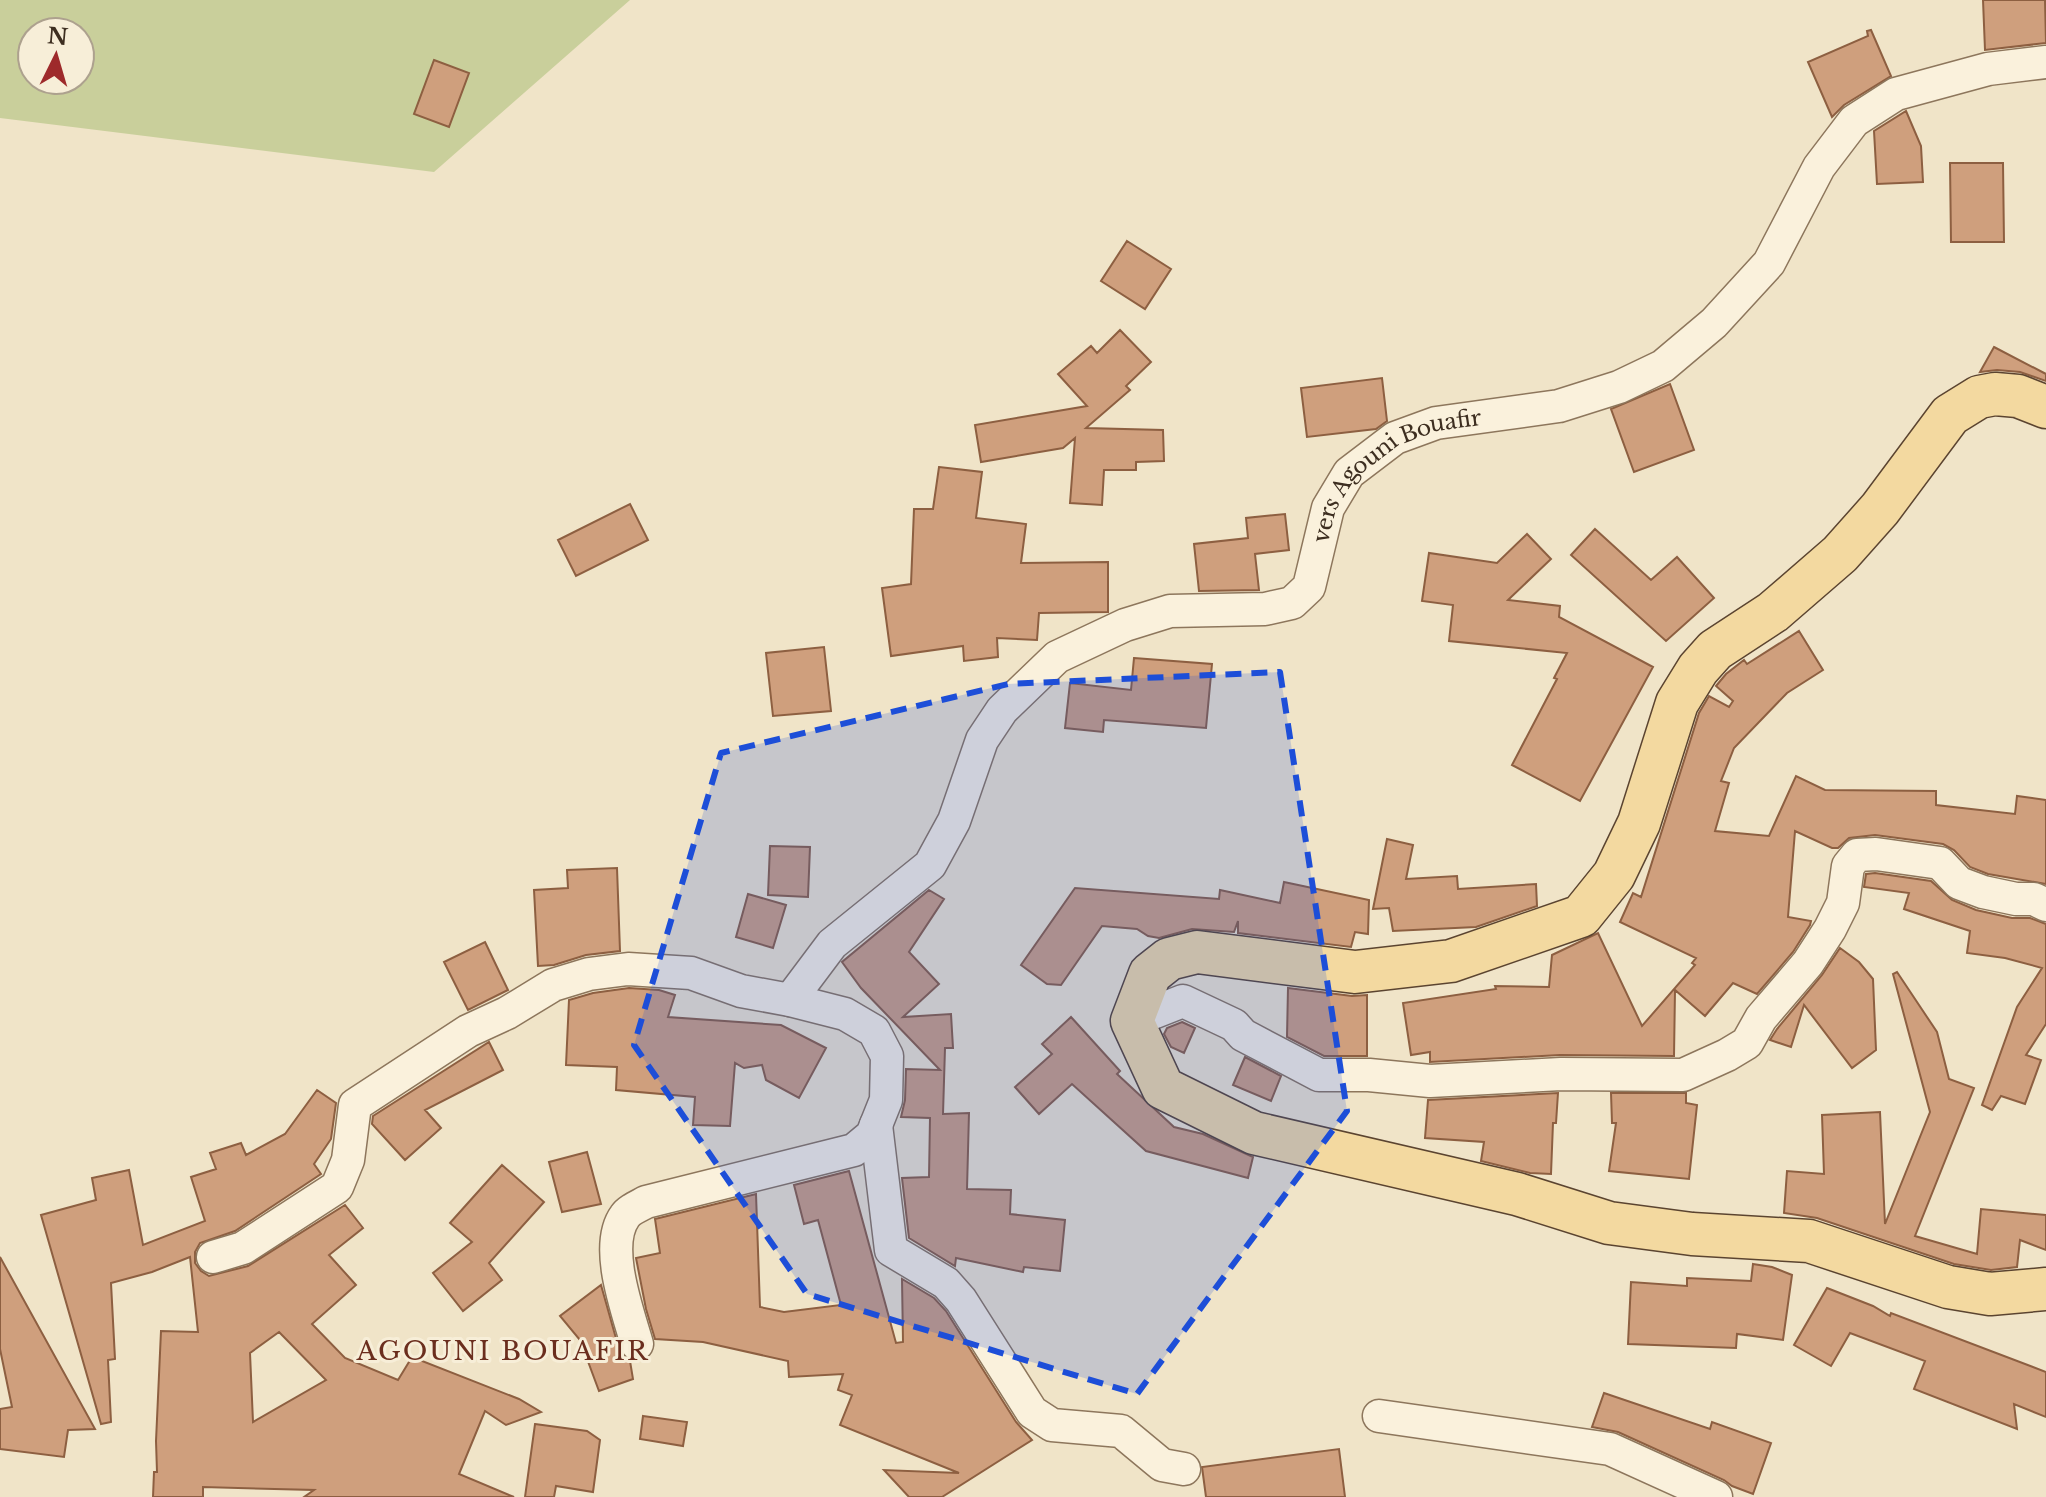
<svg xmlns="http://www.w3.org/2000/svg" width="2046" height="1497" viewBox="0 0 2046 1497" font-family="'Libre Baskerville',serif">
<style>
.green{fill:#c9cf9b;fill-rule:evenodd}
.building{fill:#cf9f7d;stroke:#8d5f41;stroke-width:2;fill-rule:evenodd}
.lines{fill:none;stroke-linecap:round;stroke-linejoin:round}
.minor-casing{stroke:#8d765c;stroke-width:35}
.major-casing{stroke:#5b4430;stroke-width:45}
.minor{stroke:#faf1dc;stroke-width:32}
.major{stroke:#f3d9a0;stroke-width:42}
.marked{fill:#1d4ed8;fill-opacity:0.2;stroke:#1d4ed8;stroke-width:6;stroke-dasharray:16 10;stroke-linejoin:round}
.labels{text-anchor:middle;stroke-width:6;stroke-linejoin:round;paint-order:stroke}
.street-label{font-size:22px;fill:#3d2e20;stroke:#f7eed8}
.quarter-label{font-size:26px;letter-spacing:2px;fill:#6b2e1e;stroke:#f7eed8}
</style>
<rect width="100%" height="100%" fill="#f0e4c8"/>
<path class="green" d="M0,0H630L434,172L0,118ZM32,32H80V80H32Z"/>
<path class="building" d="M1983,0H2045L2046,43L1985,50Z
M1871,30L1891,76L1844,105L1832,117L1808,62L1868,36L1867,31Z
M434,60L469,73L449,127L414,114Z
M1906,111L1921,146L1923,182L1877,184L1874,131Z
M1950,163H2003L2004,242H1951Z
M1127,241L1171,269L1145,309L1101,281Z
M1120,330L1151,362L1126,386L1130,390L1086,428L1163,430L1164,461L1136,462V470H1104L1102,505L1070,503L1075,438L1063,448L981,462L975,425L1087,406L1058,374L1091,346L1097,353Z
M1994,347L2046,374V381L2020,372L1997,370L1980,372Z
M1382,378L1387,421L1376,429L1307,437L1301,388Z
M1670,384L1694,450L1634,472L1611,409Z
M939,467L982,472L976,518L1026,524L1021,563L1108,562V612L1039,613L1037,640L997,638L998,657L964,661L963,646L891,656L882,588L911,584L914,509H933Z
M630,504L648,540L576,576L558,540Z
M1285,514L1289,550L1255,554L1259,590L1199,591L1194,544L1248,538L1246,518Z
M1595,529L1651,580L1677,557L1714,598L1666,641L1571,555Z
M1527,534L1551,559L1508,600L1560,606L1559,617L1653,667L1580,801L1512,765L1557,679L1554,678L1567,653L1449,641L1453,605L1422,601L1429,553L1497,563Z
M1799,631L1823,670L1787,693L1734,748L1721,781L1729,783L1715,831L1769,836L1796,776L1825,790L1936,791V805L2015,814L2017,796L2046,800V884L1988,874L1970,867L1954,850L1943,844L1875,835L1849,838L1838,848H1832L1795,831L1788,917L1811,921L1810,925L1793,952L1757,994L1733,983L1705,1016L1675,990L1674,1056L1560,1055L1430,1062V1052L1411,1055L1403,1003L1496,989L1495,986L1549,987L1552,955L1598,933L1642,1026L1695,965L1692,963L1696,958L1620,922L1633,893L1641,897L1699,713L1709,696L1729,707L1733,701L1716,686L1726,674L1744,660L1747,664Z
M824,647L831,711L773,716L766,653Z
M1134,658L1212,664L1206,728L1104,720L1103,732L1065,728L1070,683L1131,690Z
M1387,839L1413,845L1406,879L1457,876L1458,889L1536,884L1537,906L1476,927L1393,931L1389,908L1373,909Z
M770,846L810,847L808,897L768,895Z
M617,868L620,951L586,955L554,965L538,966L534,890L568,888L567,870Z
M1875,873L1931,881L1952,900L1976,910L2012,918H2030L2046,924V1024L2026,1055L2041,1060L2025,1104L2001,1096L1992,1110L1982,1105L2017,1007L2042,968L2005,958L1967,953L1970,931L1904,909L1909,893L1864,887L1866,874Z
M1284,882L1369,900L1368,934L1355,932L1351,947L1238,933V921L1234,932L1192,929L1159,938L1148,936L1137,929L1102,926L1061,985L1047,984L1021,965L1075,888L1219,899L1220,890L1280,903Z
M929,890L944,899L909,952L939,984L903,1017L951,1014L953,1048H945L943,1114L969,1113L967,1189L1011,1190L1010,1214L1065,1220L1060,1271L1024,1267L1023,1272L956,1258L955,1266L909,1238L902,1178L929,1177L930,1118L901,1117L905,1100L906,1069L940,1070L861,988L842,962Z
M748,894L786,905L773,948L736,937Z
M485,942L508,990L468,1010L444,962Z
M1840,948L1859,962L1873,979L1876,1050L1852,1068L1804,1005L1791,1047L1770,1040L1777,1029L1822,975Z
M1897,972L1937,1032L1949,1079L1974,1088L1915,1236L1977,1254L1981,1209L2046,1215V1250L2020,1240L2017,1267L1991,1270L1954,1264L1817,1218L1784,1213L1787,1171L1824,1174L1822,1115L1880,1112L1885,1224L1930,1112L1893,974Z
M629,988L659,990L675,995L668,1017L781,1025L826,1048L799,1098L766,1080L762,1065L744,1068L735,1063L730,1126L693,1125L695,1097L616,1090L617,1067L566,1065L569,1000L593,993Z
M1288,988L1352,996L1367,995V1056H1324L1287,1037Z
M1071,1017L1120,1071L1117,1074L1174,1127L1203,1134L1253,1157L1248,1178L1146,1151L1072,1084L1039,1114L1015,1087L1052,1054L1042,1044Z
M1182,1022L1195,1028L1184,1053L1171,1047L1164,1034L1167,1028Z
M489,1042L503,1070L425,1110L441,1128L405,1160L372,1124L373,1116Z
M1245,1057L1281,1076L1271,1101L1233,1085Z
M317,1090L336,1103L331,1139L314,1164L321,1174L235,1231L200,1243L195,1252V1263L201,1271L209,1276L248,1266L345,1205L363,1228L329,1255L356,1285L312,1324L345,1358L398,1380L412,1357L519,1399L541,1412L506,1425L485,1411L459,1474L514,1497H304L314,1490L203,1487V1497H153L154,1472H157L156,1441L161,1331L198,1332L190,1257L152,1272L111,1283L115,1359L108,1360L111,1422L101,1424L41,1215L96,1200L92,1178L129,1170L143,1245L205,1221L191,1177L216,1169L210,1153L241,1143L246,1155L285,1134ZM279,1332L326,1380L253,1422L250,1353Z
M1558,1093L1556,1123H1553L1551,1174L1530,1173L1481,1161L1484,1142L1425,1138L1428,1100Z
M1611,1093H1686V1103L1697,1105L1689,1179L1609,1171L1616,1123H1612Z
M587,1152L601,1204L562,1212L549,1162Z
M502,1165L544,1202L489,1263L502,1280L463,1311L433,1273L472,1242L450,1223Z
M849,1171L896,1343L903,1342L902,1279L934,1298L946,1311L1016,1422L1032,1440L942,1497H909L884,1470L959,1473L840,1425L852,1395L838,1390L843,1374L789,1377L788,1361L703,1342L655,1339L646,1309L636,1258L660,1253L655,1219L756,1194L760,1307L784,1312L841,1305L818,1220L804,1224L794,1185Z
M0,1257L95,1429L68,1430L64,1457L0,1449V1409L12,1407L0,1349Z
M1753,1264L1772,1267L1792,1275L1783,1340L1737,1334L1736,1348L1628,1344L1631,1282L1687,1286V1278L1751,1281Z
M601,1285L619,1349L630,1361L633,1379L599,1391L580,1340L560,1316Z
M1827,1288L1873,1306L1890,1316L1891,1313L2046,1372V1417L2014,1404L2017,1429L1914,1389L1925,1361L1850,1333L1831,1366L1794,1345Z
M1604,1393L1710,1429L1712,1422L1771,1443L1753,1494L1732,1486L1724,1480L1618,1432L1592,1427Z
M643,1416L687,1422L683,1446L640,1439Z
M535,1424L587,1431L600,1440L593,1492L556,1486L554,1497H525Z
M1339,1449L1345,1497H1206L1202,1467Z"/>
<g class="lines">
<g class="minor-casing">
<g id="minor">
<path id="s1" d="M790,1000L832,944L930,865L954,821L982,740L1002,710L1057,657L1125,625L1170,611L1265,609L1292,603L1309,587L1328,508L1349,473L1395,438L1436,423L1559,406L1619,387L1663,366L1714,323L1769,263L1819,167L1854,121L1896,94L1988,69L2046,62"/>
<path d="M1132,1021L1183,1001L1234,1025L1243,1035L1319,1075H1369L1430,1081L1561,1074L1683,1075L1727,1055L1747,1043L1761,1018L1808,963L1830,929L1843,903L1848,866L1857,855L1876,854L1940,863L1959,883L1983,892L2016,899H2034L2046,905"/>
<path d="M876,1125L891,1250L946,1283L961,1300L1032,1412L1052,1425L1121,1431L1162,1465L1184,1469"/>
<path d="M213,1257L243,1248L337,1187L348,1160L355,1105L468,1031L507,1013L553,985L589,974L628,969L691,973L741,991L790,1000L845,1014L874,1031L887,1056L886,1100L872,1135L854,1150L646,1202C639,1206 629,1210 625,1216C603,1246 628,1312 637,1344"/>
<path d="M1379,1416L1610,1449L1716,1497"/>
</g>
</g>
<g class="major-casing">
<path id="major" d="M2046,407L2018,396L1995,394L1979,397L1950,415L1880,509L1840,554L1773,612L1715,650L1698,669L1677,703L1639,823L1614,875L1581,916L1451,961L1355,972L1197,952L1169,959L1150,974L1132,1021L1163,1088L1254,1133L1517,1194L1609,1223L1692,1234L1809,1241L1948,1287L1990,1294L2046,1289"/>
</g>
<use href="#minor" class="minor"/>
<use href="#major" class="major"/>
</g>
<path class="marked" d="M1280,672L1347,1111L1137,1394L807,1294L634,1045L721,753L1008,684Z"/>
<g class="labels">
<g class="street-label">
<text dy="8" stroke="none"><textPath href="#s1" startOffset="870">vers Agouni Bouafir</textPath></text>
</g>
<g class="quarter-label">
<text x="503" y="1360">AGOUNI BOUAFIR</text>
</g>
</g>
<g transform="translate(56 56) rotate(5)"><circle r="38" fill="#f7eed8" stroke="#ada18e" stroke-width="2"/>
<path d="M0-6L14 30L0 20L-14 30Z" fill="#9e2a2b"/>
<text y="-12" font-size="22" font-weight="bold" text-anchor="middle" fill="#3d2e20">N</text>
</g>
</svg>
